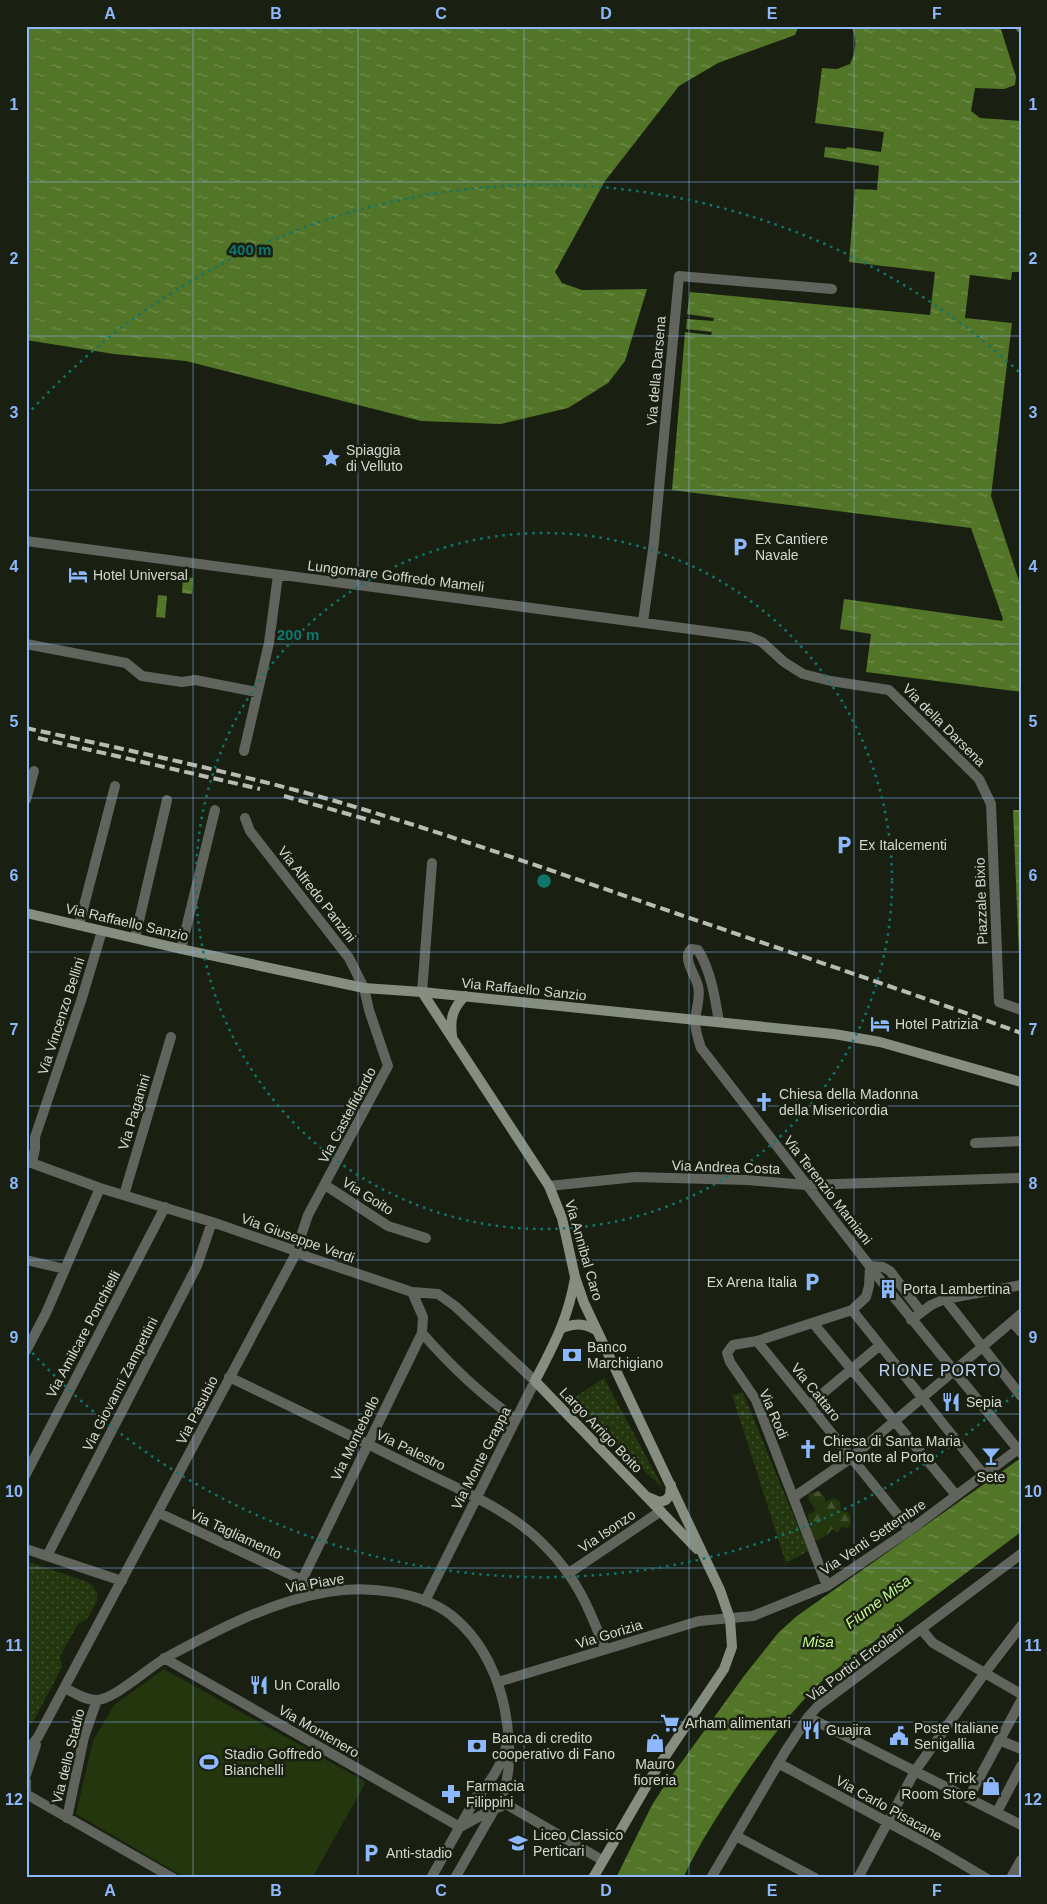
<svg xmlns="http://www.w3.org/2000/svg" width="1047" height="1904" viewBox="0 0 1047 1904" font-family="Helvetica,sans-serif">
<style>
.green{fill:url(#green-dots)}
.forest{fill:url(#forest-firs)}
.pitch{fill:#24360d}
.water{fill:url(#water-ripples)}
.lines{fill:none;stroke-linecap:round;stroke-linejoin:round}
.street-tunnel{stroke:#353c2e;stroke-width:10;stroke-dasharray:10 5;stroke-linecap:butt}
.street{stroke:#60645d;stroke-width:10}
.secondary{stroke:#868d81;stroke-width:10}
.rail{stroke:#b8bdb3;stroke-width:4;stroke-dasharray:10 5;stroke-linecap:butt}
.grid{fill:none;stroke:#8eb8fd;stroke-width:1;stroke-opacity:0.55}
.ring{fill:none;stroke:#0f766e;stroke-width:2.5;stroke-dasharray:2.5 5}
.labels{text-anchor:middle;stroke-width:5;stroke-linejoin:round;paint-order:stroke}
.street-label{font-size:14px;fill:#d4d9d0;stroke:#192012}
.poi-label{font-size:14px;fill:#d4d9d0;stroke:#192012;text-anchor:start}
.water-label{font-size:15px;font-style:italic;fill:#c4f88e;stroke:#192012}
.quarter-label{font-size:16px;letter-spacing:1px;fill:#bed6fd;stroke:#192012}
.centre{fill:#0f766e;stroke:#192012;stroke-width:2.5}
.ring-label{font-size:15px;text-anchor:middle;font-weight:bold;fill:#0f766e;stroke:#192012;stroke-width:5;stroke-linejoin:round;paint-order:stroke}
.neatline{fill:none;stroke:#8eb8fd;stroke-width:2}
.grid-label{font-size:16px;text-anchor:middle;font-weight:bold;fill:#8eb8fd}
</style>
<defs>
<pattern id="green-dots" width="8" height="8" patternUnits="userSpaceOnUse" patternTransform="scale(1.25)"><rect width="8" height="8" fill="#24360d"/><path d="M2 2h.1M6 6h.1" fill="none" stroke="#43522f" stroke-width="1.8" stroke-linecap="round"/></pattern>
<pattern id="forest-firs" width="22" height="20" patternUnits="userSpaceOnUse" patternTransform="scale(1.25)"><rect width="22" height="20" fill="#24360d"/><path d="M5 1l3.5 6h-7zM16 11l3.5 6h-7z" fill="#43522f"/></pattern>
<pattern id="water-ripples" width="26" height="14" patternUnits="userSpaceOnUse" patternTransform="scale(1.25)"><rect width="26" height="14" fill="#527527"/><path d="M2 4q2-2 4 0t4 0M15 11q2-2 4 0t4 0" fill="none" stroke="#728e4f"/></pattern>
</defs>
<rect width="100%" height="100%" fill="#192012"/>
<path class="green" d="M604,1378L663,1488L569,1401Z
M743,1393L808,1551L786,1563L732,1395Z
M26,1561L88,1582L93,1586L97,1593V1601L88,1618L78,1624L60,1656L62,1667L34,1720L26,1729Z"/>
<path class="forest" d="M819,1491L825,1498V1502L834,1498L840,1502L841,1510L849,1513L851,1520L849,1528L841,1527L838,1533L832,1529C827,1536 822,1540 813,1540L809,1530L812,1523L808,1521V1514L814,1512L815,1509L809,1500L808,1494Z"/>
<path class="pitch" d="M164,1669L366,1782L312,1878H186L76,1814L93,1741L114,1705Z"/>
<path class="water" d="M26,26H799L795,35L718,63L679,86L605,181L555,272L562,283L582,290L647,289L625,361L608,383L568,408L501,424L421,421L186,361L114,354L26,340Z
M851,26H1000L1016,77L1015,85L1004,89L975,88L971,111L980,118L1021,121V272H1012L1011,280L970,275L965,318L1012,323L991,496L1021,587V692L866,672L871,634L840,629L844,599L1002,621L1003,619L971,528L672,490L685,332L711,335L712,332L686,329L687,319L713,321L714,318L687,314L690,292L930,315L935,272L849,262L855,189L877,190L879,166L824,157L825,147L846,149L847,147L881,152L884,132L815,123L822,68L837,69L850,64C856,51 858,40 851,26Z
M183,577L193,578L192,594L182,593Z
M158,595L167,596L165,618L156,617Z
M1013,810H1021V956H1019Z
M1021,1458V1532L825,1678C791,1711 767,1743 740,1782C719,1813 699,1844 683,1878H616L652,1805L665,1785L744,1676L779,1632L797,1616Z"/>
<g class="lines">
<path class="street-tunnel" d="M882,1282L894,1297"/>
<path class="street" d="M1020,26L1021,28
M26,541L750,637L762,642L784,662L803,674L831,681L889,690L979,779L991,804L999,1002L1021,1010
M643,622L654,542L679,276L832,289
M26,644L126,663L142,676L182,682L195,680L257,692
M244,751L269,643L278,575
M26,800L34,771
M79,925L115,786
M135,938L167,800
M181,949L215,810
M422,992L432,863
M719,1022C715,997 711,971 698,950L691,949C682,959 695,974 698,986C701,998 696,1008 695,1021C695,1030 698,1039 701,1048L882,1282
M975,1143L1021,1141
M26,1161L100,1188L212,1222L296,1251L308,1257L412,1292L438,1294L455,1306L535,1381L425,1601
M32,1163L35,1149V1137L81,1001L102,931
M325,1185L388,1226L426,1238
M549,1186L636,1177L747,1180L806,1185L1021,1178
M124,1195L171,1037
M26,1260L65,1269
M870,1266L883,1267L890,1271L921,1312
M894,1297L1021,1453
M945,1299L1021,1396
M852,1310L984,1475
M911,1320L931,1305L945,1299L1021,1285
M1012,1322L1021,1332
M813,1323L956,1495
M422,1333C450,1365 481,1395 516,1419
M757,1341L910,1530
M26,1351L46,1313L100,1188
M229,1377C292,1407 354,1437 416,1468C460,1490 511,1510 545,1546C577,1578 589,1608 605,1649
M809,1405L879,1346
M26,1474L165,1207
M794,1497L851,1458L1021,1314
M159,1513L302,1580
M26,1549L122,1581
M47,1556L197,1266L212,1222
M569,1573L661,1511
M827,1586L756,1400L730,1362L727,1353L733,1345L757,1341L852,1310L866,1297L869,1286L870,1266
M307,1596L302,1580L422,1333L423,1317L412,1292
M921,1629L933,1643L1021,1694
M164,1658L460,1827
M498,1682L699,1621L753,1616L827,1586L910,1530L1021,1447
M65,1688C74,1693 85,1700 96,1700C114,1700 149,1667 167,1657C217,1630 270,1602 327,1592C365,1585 420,1591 451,1615C484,1641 502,1683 507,1723C510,1747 511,1768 504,1791
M808,1717L1021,1825
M999,1740L1021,1749
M26,1752L38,1737L294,1257L308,1215L388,1066L369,1010L364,988L349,958L250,831L245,818
M778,1763L930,1845L986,1878
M26,1775L36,1745
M26,1781V1792
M482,1791C479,1799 482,1807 491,1809L500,1807
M26,1794L173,1878
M969,1797L1021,1701
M504,1803L602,1860
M997,1812L1021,1766
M67,1818L84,1737L97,1700
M460,1827L484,1814L487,1808
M736,1836L815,1878
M431,1878L477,1796C491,1782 501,1766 506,1747
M455,1878L494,1810
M711,1878L785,1752L808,1717L818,1706L1021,1554
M858,1878L915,1771L984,1674L1021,1626
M1011,1878L1021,1860"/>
<path class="secondary" d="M26,913L181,949L364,988L422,992L834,1034L880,1042L1021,1082
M422,992L549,1186L562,1218L575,1277L584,1303L720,1590L730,1619L732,1647L724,1669L654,1773L593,1878
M452,1036C450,1019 452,1009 465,996
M575,1278C568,1319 554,1344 535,1381L697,1549
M562,1328C576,1323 583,1323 596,1330
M648,1497L660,1502L666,1500L670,1495L671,1485"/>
<path class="rail" d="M26,728C132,751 238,773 342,803C454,836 564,875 675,913C790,952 906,991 1021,1033
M38,738L260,789
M284,796L380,823"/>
</g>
<path class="grid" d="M193,26V1878M358,26V1878M524,26V1878M689,26V1878M854,26V1878M26,182H1021M26,336H1021M26,490H1021M26,644H1021M26,798H1021M26,952H1021M26,1106H1021M26,1260H1021M26,1414H1021M26,1568H1021M26,1722H1021"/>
<g class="ring">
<circle cx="544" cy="881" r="348"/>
<path d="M1019 1390A696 696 0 0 1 27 1347M27 415A696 696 0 0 1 1019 372"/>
</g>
<defs>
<g id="sight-bare" transform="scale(1.5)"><path d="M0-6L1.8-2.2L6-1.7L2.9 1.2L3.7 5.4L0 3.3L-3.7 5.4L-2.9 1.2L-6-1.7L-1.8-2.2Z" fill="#8eb8fd" stroke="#192012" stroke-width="2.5" paint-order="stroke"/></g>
<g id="parking-bare" transform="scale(1.5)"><path d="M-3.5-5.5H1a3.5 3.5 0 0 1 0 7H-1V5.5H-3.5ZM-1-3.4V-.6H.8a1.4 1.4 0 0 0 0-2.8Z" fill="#8eb8fd" stroke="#192012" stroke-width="2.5" paint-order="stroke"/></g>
<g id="hotel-bare" transform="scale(1.5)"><path d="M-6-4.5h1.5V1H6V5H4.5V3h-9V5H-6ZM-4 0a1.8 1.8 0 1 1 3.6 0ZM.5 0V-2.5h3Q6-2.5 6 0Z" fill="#8eb8fd" stroke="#192012" stroke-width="2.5" paint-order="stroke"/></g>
<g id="church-bare" transform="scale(1.5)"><path d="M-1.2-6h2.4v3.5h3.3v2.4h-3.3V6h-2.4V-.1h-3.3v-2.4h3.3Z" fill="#8eb8fd" stroke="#192012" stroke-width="2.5" paint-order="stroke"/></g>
<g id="building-bare" transform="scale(1.5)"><path d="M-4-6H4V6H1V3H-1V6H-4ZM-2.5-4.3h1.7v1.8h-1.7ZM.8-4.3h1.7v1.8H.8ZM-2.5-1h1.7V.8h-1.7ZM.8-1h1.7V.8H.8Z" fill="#8eb8fd" stroke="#192012" stroke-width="2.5" paint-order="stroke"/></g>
<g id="bank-bare" transform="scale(1.5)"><path d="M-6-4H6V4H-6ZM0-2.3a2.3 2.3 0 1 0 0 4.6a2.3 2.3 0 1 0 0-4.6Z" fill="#8eb8fd" stroke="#192012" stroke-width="2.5" paint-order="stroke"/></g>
<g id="restaurant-bare" transform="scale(1.5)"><path d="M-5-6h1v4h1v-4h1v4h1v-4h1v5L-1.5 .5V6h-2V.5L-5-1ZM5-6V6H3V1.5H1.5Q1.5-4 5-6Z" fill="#8eb8fd" stroke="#192012" stroke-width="2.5" paint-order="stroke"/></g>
<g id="bar-bare" transform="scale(1.5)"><path d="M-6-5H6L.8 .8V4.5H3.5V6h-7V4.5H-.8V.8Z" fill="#8eb8fd" stroke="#192012" stroke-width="2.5" paint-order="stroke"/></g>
<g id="supermarket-bare" transform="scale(1.5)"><path d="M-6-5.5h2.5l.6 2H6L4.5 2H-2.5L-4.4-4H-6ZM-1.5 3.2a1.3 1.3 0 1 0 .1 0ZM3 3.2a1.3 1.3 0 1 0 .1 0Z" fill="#8eb8fd" stroke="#192012" stroke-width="2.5" paint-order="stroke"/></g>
<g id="civic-bare" transform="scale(1.5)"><path d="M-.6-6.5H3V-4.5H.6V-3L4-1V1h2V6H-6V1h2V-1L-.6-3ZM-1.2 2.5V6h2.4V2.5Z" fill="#8eb8fd" stroke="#192012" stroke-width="2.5" paint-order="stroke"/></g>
<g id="shop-bare" transform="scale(1.5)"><path d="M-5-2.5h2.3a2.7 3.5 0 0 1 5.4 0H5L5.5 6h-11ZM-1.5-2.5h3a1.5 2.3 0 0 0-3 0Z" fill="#8eb8fd" stroke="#192012" stroke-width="2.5" paint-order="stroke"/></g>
<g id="stadium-bare" transform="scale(1.5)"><path d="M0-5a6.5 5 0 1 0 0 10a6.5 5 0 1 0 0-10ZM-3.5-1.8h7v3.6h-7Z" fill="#8eb8fd" stroke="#192012" stroke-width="2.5" paint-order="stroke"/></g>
<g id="pharmacy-bare" transform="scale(1.5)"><path d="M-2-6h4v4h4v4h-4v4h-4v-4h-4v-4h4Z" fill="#8eb8fd" stroke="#192012" stroke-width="2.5" paint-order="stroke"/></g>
<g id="school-bare" transform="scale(1.5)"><path d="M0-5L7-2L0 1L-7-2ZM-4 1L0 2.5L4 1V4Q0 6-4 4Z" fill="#8eb8fd" stroke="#192012" stroke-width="2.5" paint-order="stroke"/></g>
</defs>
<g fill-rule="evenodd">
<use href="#sight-bare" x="331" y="458"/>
<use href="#parking-bare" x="740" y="547"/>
<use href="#hotel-bare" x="78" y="575"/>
<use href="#parking-bare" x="844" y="845"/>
<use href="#hotel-bare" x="880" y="1024"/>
<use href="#church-bare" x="764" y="1102"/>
<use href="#parking-bare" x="812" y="1282"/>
<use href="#building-bare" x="888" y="1289"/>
<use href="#bank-bare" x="572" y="1355"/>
<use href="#restaurant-bare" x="951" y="1402"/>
<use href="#church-bare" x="808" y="1449"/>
<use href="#bar-bare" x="991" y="1456"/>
<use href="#restaurant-bare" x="259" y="1685"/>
<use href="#supermarket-bare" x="670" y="1723"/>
<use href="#restaurant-bare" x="811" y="1730"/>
<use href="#civic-bare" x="899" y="1736"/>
<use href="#shop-bare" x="655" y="1743"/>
<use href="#bank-bare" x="477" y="1746"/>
<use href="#stadium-bare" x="209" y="1762"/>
<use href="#shop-bare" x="991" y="1786"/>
<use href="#pharmacy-bare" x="451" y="1794"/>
<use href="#school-bare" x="518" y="1843"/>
<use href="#parking-bare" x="371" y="1853"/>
</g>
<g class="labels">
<g class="street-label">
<text transform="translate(656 371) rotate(-85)" y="5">Via della Darsena</text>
<text transform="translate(396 576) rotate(7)" y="5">Lungomare Goffredo Mameli</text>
<text transform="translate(944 725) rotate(45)" y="5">Via della Darsena</text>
<text transform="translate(317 894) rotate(52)" y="5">Via Alfredo Panzini</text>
<text transform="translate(981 901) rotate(-92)" y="5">Piazzale Bixio</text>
<text transform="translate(127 922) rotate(13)" y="5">Via Raffaello Sanzio</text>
<text transform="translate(524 989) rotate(6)" y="5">Via Raffaello Sanzio</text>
<text transform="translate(61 1016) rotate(-72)" y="5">Via Vincenzo Bellini</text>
<text transform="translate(134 1112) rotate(-73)" y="5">Via Paganini</text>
<text transform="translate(347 1115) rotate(-62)" y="5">Via Castelfidardo</text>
<text transform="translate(726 1167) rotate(2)" y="5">Via Andrea Costa</text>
<text transform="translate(828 1190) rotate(52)" y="5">Via Terenzio Mamiani</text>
<text transform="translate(368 1196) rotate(32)" y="5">Via Goito</text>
<text transform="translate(298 1238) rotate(20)" y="5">Via Giuseppe Verdi</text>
<text transform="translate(584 1250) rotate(74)" y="5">Via Annibal Caro</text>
<text transform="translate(83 1334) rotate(-62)" y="5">Via Amilcare Ponchielli</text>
<text transform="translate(120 1384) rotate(-63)" y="5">Via Giovanni Zampettini</text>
<text transform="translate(816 1392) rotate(51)" y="5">Via Cattaro</text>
<text transform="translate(197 1410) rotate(-63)" y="5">Via Pasubio</text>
<text transform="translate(774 1414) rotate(67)" y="5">Via Rodi</text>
<text transform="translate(601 1430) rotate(46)" y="5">Largo Arrigo Boito</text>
<text transform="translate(355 1438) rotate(-64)" y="5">Via Montebello</text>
<text transform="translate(411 1450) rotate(26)" y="5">Via Palestro</text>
<text transform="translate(481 1458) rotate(-63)" y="5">Via Monte Grappa</text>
<text transform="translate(607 1531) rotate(-34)" y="5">Via Isonzo</text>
<text transform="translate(236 1534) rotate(25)" y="5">Via Tagliamento</text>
<text transform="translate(873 1537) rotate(-34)" y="5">Via Venti Settembre</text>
<text transform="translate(315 1583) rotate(-10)" y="5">Via Piave</text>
<text transform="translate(609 1634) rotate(-17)" y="5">Via Gorizia</text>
<text transform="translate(855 1663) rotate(-37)" y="5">Via Portici Ercolani</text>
<text transform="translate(319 1731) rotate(30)" y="5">Via Montenero</text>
<text transform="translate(68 1756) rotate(-76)" y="5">Via dello Stadio</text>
<text transform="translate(889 1808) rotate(29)" y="5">Via Carlo Pisacane</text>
</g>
<g class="poi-label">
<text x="346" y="455">Spiaggia<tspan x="346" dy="16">di Velluto</tspan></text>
<text x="755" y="544">Ex Cantiere<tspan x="755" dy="16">Navale</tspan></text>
<text x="93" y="580">Hotel Universal</text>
<text x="859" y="850">Ex Italcementi</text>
<text x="895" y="1029">Hotel Patrizia</text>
<text x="779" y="1099">Chiesa della Madonna<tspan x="779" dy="16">della Misericordia</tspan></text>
<text x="797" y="1287" text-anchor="end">Ex Arena Italia</text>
<text x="903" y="1294">Porta Lambertina</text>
<text x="587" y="1352">Banco<tspan x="587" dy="16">Marchigiano</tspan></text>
<text x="966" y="1407">Sepia</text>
<text x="823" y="1446">Chiesa di Santa Maria<tspan x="823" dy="16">del Ponte al Porto</tspan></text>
<text x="991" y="1482" text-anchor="middle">Sete</text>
<text x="274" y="1690">Un Corallo</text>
<text x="685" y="1728">Arham alimentari</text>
<text x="914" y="1733">Poste Italiane<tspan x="914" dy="16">Senigallia</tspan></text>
<text x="826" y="1735">Guajira</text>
<text x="492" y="1743">Banca di credito<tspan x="492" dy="16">cooperativo di Fano</tspan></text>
<text x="224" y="1759">Stadio Goffredo<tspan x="224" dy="16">Bianchelli</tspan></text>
<text x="655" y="1769" text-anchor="middle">Mauro<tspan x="655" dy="16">fioreria</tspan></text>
<text x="976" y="1783" text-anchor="end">Trick<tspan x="976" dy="16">Room Store</tspan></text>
<text x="466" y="1791">Farmacia<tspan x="466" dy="16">Filippini</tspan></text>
<text x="533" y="1840">Liceo Classico<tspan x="533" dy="16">Perticari</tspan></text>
<text x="386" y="1858">Anti-stadio</text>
</g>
<g class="water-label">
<text transform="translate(878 1602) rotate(-37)" y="5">Fiume Misa</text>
<text x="818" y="1647">Misa</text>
</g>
<g class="quarter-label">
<text x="940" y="1376">RIONE PORTO</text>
</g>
</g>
<circle cx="544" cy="881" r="8" class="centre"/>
<g class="ring-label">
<text x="250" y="255">400 m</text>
<text x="298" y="640">200 m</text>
</g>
<rect width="1047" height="1904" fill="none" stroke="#192012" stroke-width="55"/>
<rect x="28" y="28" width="992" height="1848" class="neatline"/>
<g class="grid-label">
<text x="110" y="19">A</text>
<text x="276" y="19">B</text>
<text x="441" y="19">C</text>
<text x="606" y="19">D</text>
<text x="772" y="19">E</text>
<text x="937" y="19">F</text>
<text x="14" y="110">1</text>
<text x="1033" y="110">1</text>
<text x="14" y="264">2</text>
<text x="1033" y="264">2</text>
<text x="14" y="418">3</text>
<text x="1033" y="418">3</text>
<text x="14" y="572">4</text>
<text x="1033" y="572">4</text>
<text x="14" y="727">5</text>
<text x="1033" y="727">5</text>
<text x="14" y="881">6</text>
<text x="1033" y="881">6</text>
<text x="14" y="1035">7</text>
<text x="1033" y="1035">7</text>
<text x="14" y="1189">8</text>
<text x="1033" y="1189">8</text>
<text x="14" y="1343">9</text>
<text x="1033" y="1343">9</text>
<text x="14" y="1497">10</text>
<text x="1033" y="1497">10</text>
<text x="14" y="1651">11</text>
<text x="1033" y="1651">11</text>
<text x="14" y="1805">12</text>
<text x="1033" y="1805">12</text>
<text x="110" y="1896">A</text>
<text x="276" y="1896">B</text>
<text x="441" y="1896">C</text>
<text x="606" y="1896">D</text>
<text x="772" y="1896">E</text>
<text x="937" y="1896">F</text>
</g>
</svg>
